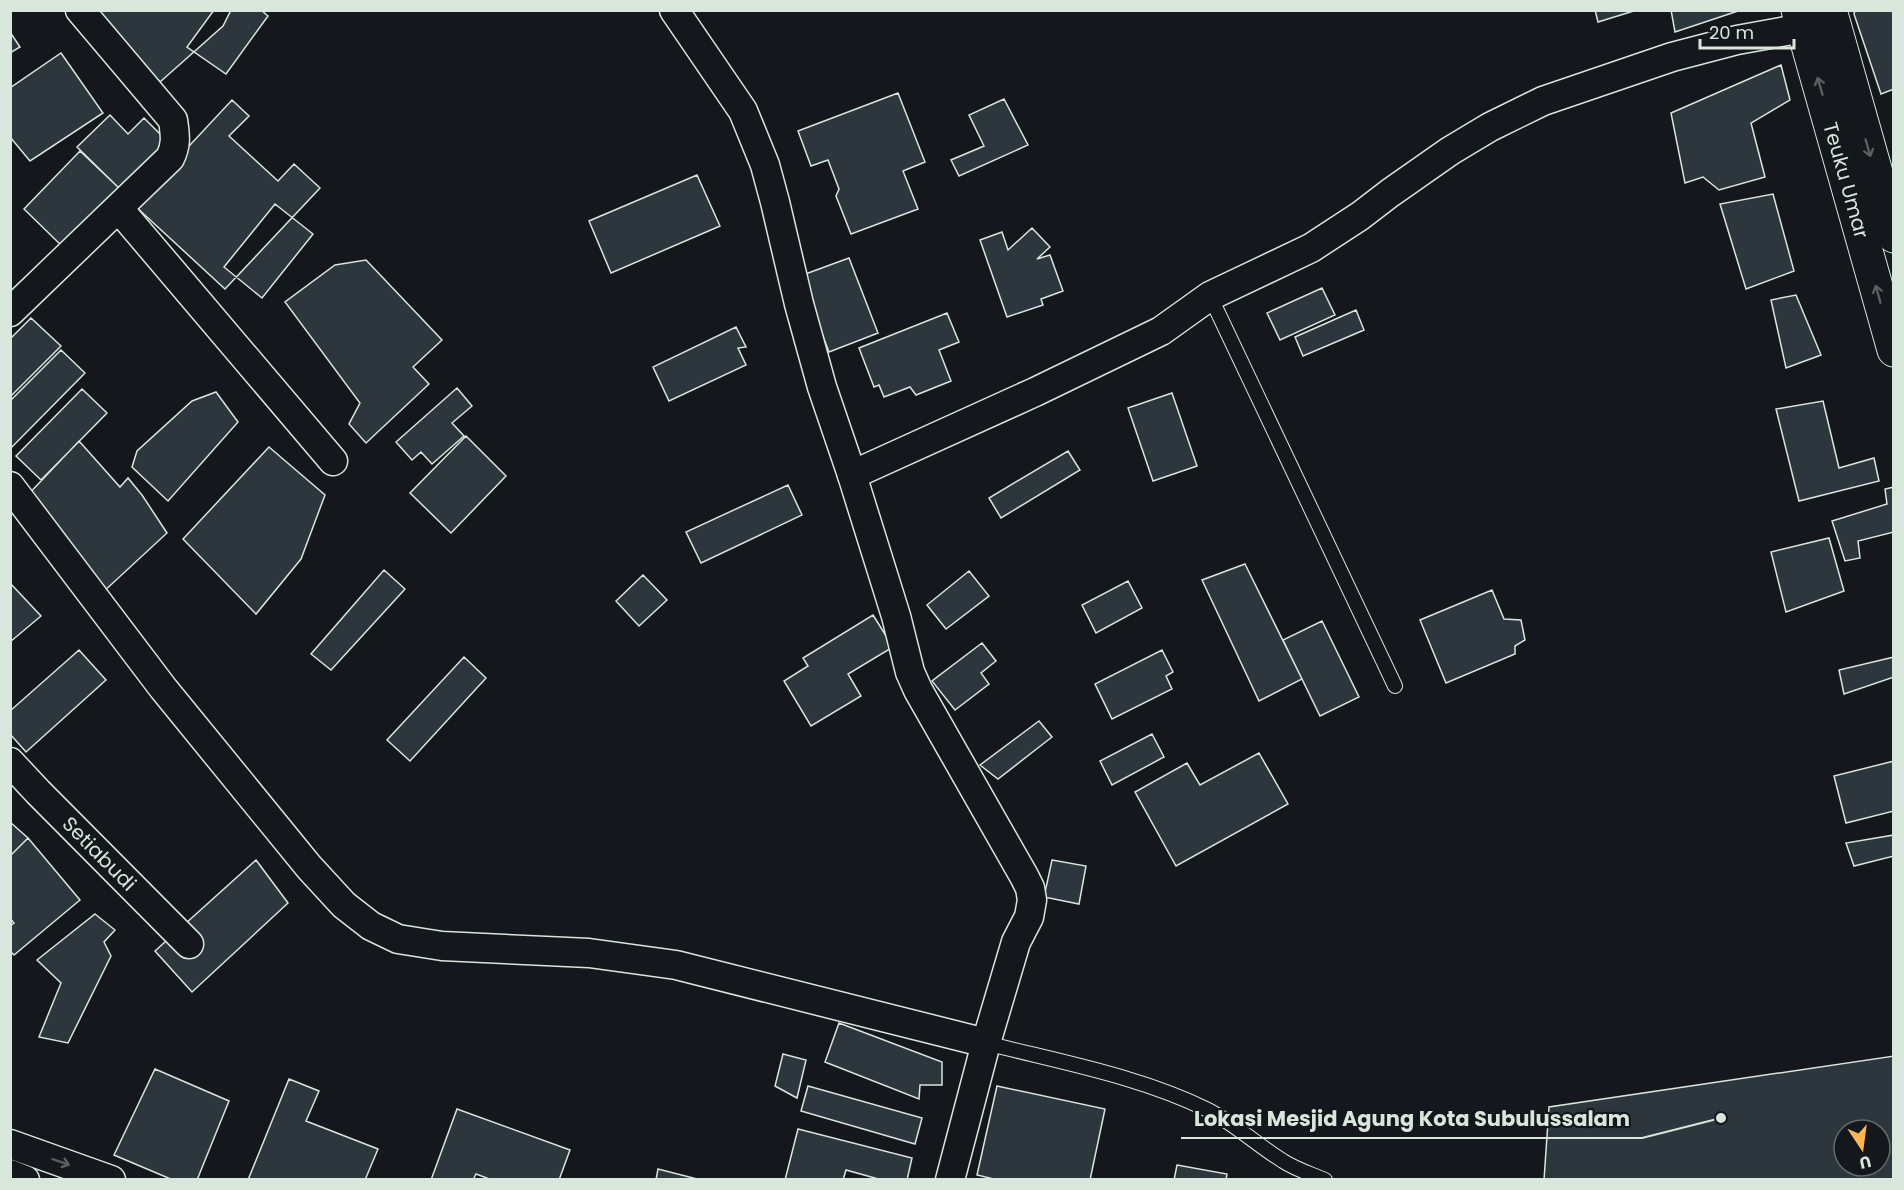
<svg xmlns="http://www.w3.org/2000/svg" width="1904" height="1190" viewBox="0 0 1904 1190" font-family="Poppins,sans-serif">
<style>
.building{fill:#2c363c;stroke:#d8e6dc;stroke-width:1.5;fill-rule:evenodd}
.lines{fill:none;stroke-linecap:round;stroke-linejoin:round}
.lane-casing{stroke:#d8e6dc;stroke-width:16}
.street-casing{stroke:#d8e6dc;stroke-width:31}
.highway-casing{stroke:#d8e6dc;stroke-width:35}
.lane{stroke:#14181c;stroke-width:14}
.street{stroke:#14181c;stroke-width:28}
.highway{stroke:#14181c;stroke-width:33}
.oneway{stroke:#59605f}
.labels{text-anchor:middle;stroke-width:4.5;stroke-linejoin:round;paint-order:stroke}
.street-label{font-size:20px;fill:#d8e6dc;stroke:#14181c}
.leader{fill:none;stroke:#d8e6dc;stroke-width:2}
.callout-dot{fill:#d8e6dc;stroke:#14181c;stroke-width:2}
.callout-label{font-size:21px;text-anchor:middle;font-weight:bold;fill:#d8e6dc;stroke:#14181c;stroke-width:4.5;stroke-linejoin:round;paint-order:stroke}
</style>
<rect width="100%" height="100%" fill="#14181c"/>
<path class="building" d="M94,10H231L223,26L160,82Z
M214,10H261L268,16L226,74L187,47Z
M1595,10H1637L1598,22Z
M1671,10H1741L1675,32Z
M1855,10H1894V89L1881,94L1854,14Z
M10,32L20,47L10,53Z
M61,53L103,113L30,161L10,137V88Z
M1781,65L1790,100L1751,123L1765,177L1719,190L1703,177L1685,183L1671,113Z
M898,93L925,162L903,171L918,209L851,234L836,196L839,189L828,160L811,166L798,131Z
M1004,99L1028,145L959,176L951,160L984,146L969,115Z
M232,100L249,116L229,136L278,181L294,164L320,188L225,289L134,205Z
M110,115L128,134L144,118L169,143L121,190L77,147Z
M80,151L121,190L65,249L24,209Z
M697,175L720,226L611,273L589,221Z
M1773,194L1794,271L1746,289L1720,204Z
M275,204L313,234L262,298L224,267Z
M1032,228L1050,247L1037,259L1050,255L1063,291L1041,299L1043,305L1007,317L980,240L1002,232L1008,250Z
M849,258L878,333L829,352L800,276Z
M366,260L442,340L413,367L429,384L366,443L349,424L360,403L285,302L335,265Z
M1322,288L1335,315L1280,340L1267,313Z
M1796,295L1821,355L1786,368L1771,300Z
M1356,310L1364,330L1303,356L1295,337Z
M947,313L959,342L939,350L951,381L916,395L910,387L884,397L879,385L874,387L859,348Z
M31,318L61,346L10,397V339Z
M736,327L746,347L738,348L746,365L669,401L653,367Z
M61,350L85,373L10,449V401Z
M457,388L472,406L452,423L464,436L432,464L421,452L412,460L396,442Z
M82,389L107,413L41,480L16,456Z
M216,392L238,422L168,501L132,467L137,451L192,401Z
M1172,393L1197,466L1153,481L1128,408Z
M1823,401L1839,468L1874,458L1879,481L1799,501L1776,409Z
M466,436L506,476L451,533L410,493Z
M79,441L120,487L128,478L142,495L167,533L101,594L22,501Z
M269,447L325,495L301,559L256,614L183,539Z
M1068,451L1080,470L1001,518L989,498Z
M788,485L802,515L701,563L686,532Z
M1894,487V532L1858,541L1860,558L1845,561L1832,521L1887,504L1885,489Z
M1829,538L1844,591L1786,612L1771,552Z
M1245,564L1302,679L1259,701L1202,580Z
M384,570L405,589L331,670L311,654Z
M969,571L989,596L946,629L927,605Z
M643,575L667,600L639,626L616,601Z
M1128,581L1142,608L1096,633L1082,605Z
M10,583L41,616L10,642Z
M1492,590L1504,619L1521,620L1525,640L1515,646V654L1446,683L1420,620Z
M873,615L893,647L848,674L861,696L811,726L784,681L808,666L803,658Z
M1322,621L1359,697L1320,716L1283,640Z
M982,643L996,661L981,673L989,684L955,710L932,681Z
M79,650L106,680L26,752L10,734V711Z
M1162,650L1173,672L1166,676L1172,689L1112,719L1095,684Z
M464,657L486,678L410,761L387,740Z
M1894,657V677L1844,694L1839,670Z
M1039,721L1052,737L998,779L980,765Z
M1152,734L1164,757L1112,785L1100,761Z
M1259,753L1288,804L1176,866L1135,792L1187,763L1200,785Z
M1894,761V811L1846,823L1834,776Z
M10,822L28,838L10,856Z
M1894,835V856L1854,866L1846,843Z
M28,838L80,900L14,955L10,951V926L14,923L10,918V856Z
M256,860L288,903L192,992L155,951Z
M1052,860L1086,866L1079,904L1044,897Z
M95,914L115,930L104,942L111,956L68,1043L39,1037L61,983L37,960Z
M839,1023L942,1062V1085H920L919,1099L825,1062Z
M783,1054L806,1060L797,1098L775,1086Z
M1894,1056V1180H1544L1549,1107ZM1844,1130H1880V1166H1844Z
M155,1069L229,1101L197,1180H173L114,1155Z
M289,1079L319,1091L306,1121L378,1149L365,1180H248Z
M808,1086L922,1118L915,1144L801,1111Z
M997,1086L1105,1109L1090,1180H998L977,1175Z
M457,1109L570,1150L559,1180H492L476,1174L473,1180H431Z
M798,1129L912,1158L907,1180H882L846,1170L843,1180H785Z
M1177,1165L1227,1174L1226,1180H1174Z
M658,1169L701,1180H656Z"/>
<g class="lines">
<g class="lane-casing">
<path id="lane" d="M1210,296L1395,686
M986,1043C1060,1062 1139,1076 1208,1110C1235,1124 1257,1145 1283,1161C1295,1169 1311,1174 1325,1180"/>
</g>
<g class="street-casing">
<g id="street">
<path d="M674,10L743,111L765,165L775,202L799,304L822,387L852,475L1035,392L1161,331L1210,296L1311,248L1360,216L1390,193L1450,151L1490,127L1543,101L1672,57L1737,40L1825,24"/>
<path d="M119,209L333,461"/>
<path d="M10,312L170,158C177,144 175,135 173,120L80,10"/>
<path d="M852,475L896,616L910,672L918,690L1024,876L1030,888L1032,900L1029,917L1016,942L986,1043L950,1180"/>
<path d="M10,486L163,688L309,867L344,905L371,926L398,939L442,946L589,953L676,965L986,1043"/>
<path id="s1" d="M10,762L38,792L189,944"/>
<path d="M10,1144L111,1180"/>
<path d="M10,1174L25,1180"/>
</g>
</g>
<g class="highway-casing">
<g id="highway">
<path id="s2" d="M1798,10L1894,350"/>
<path d="M1830,10L1894,236"/>
</g>
</g>
<use href="#lane" class="lane"/>
<use href="#street" class="street"/>
<use href="#highway" class="highway"/>
</g>
<defs><path id="oneway-shaft" d="M-6 0H5M1.5-3L5.5 0L1.5 3" fill="none" stroke-width="1.6" stroke-linecap="round" stroke-linejoin="round" transform="scale(1.5)"/></defs>
<g class="oneway">
<use href="#oneway-shaft" transform="translate(1820 86) rotate(-106)"/>
<use href="#oneway-shaft" transform="translate(1868 148) rotate(74)"/>
<use href="#oneway-shaft" transform="translate(1878 294) rotate(-106)"/>
<use href="#oneway-shaft" transform="translate(61 1162) rotate(19)"/>
</g>
<g class="labels">
<g class="street-label">
<text dy="7" stroke="none"><textPath href="#s2" startOffset="177">Teuku Umar</textPath></text>
<text dy="7" stroke="none"><textPath href="#s1" startOffset="128">Setiabudi</textPath></text>
</g>
</g>
<path class="leader" d="M1721 1118L1642 1138H1181"/>
<circle class="callout-dot" cx="1721" cy="1118" r="6"/>
<g class="callout-label">
<text x="1412" y="1126">Lokasi Mesjid Agung Kota Subulussalam</text>
</g>
<rect width="1904" height="1190" fill="none" stroke="#d8e6dc" stroke-width="24"/>
<g transform="translate(1862 1148) rotate(167)"><circle r="28" fill="#14181c" stroke="#626a69" stroke-width="1.5"/>
<path d="M0-4.5L10 22L0 15L-10 22Z" fill="#ffb74d"/>
<text y="-9" font-size="16" font-weight="bold" text-anchor="middle" fill="#d8e6dc">U</text>
</g>
<path d="M1700 39v9h94v-9" fill="none" stroke="#d8e6dc" stroke-width="3"/>
<text x="1709" y="39" font-size="18" fill="#d8e6dc" stroke="#14181c" stroke-width="4.5" paint-order="stroke">20 m</text>
</svg>
